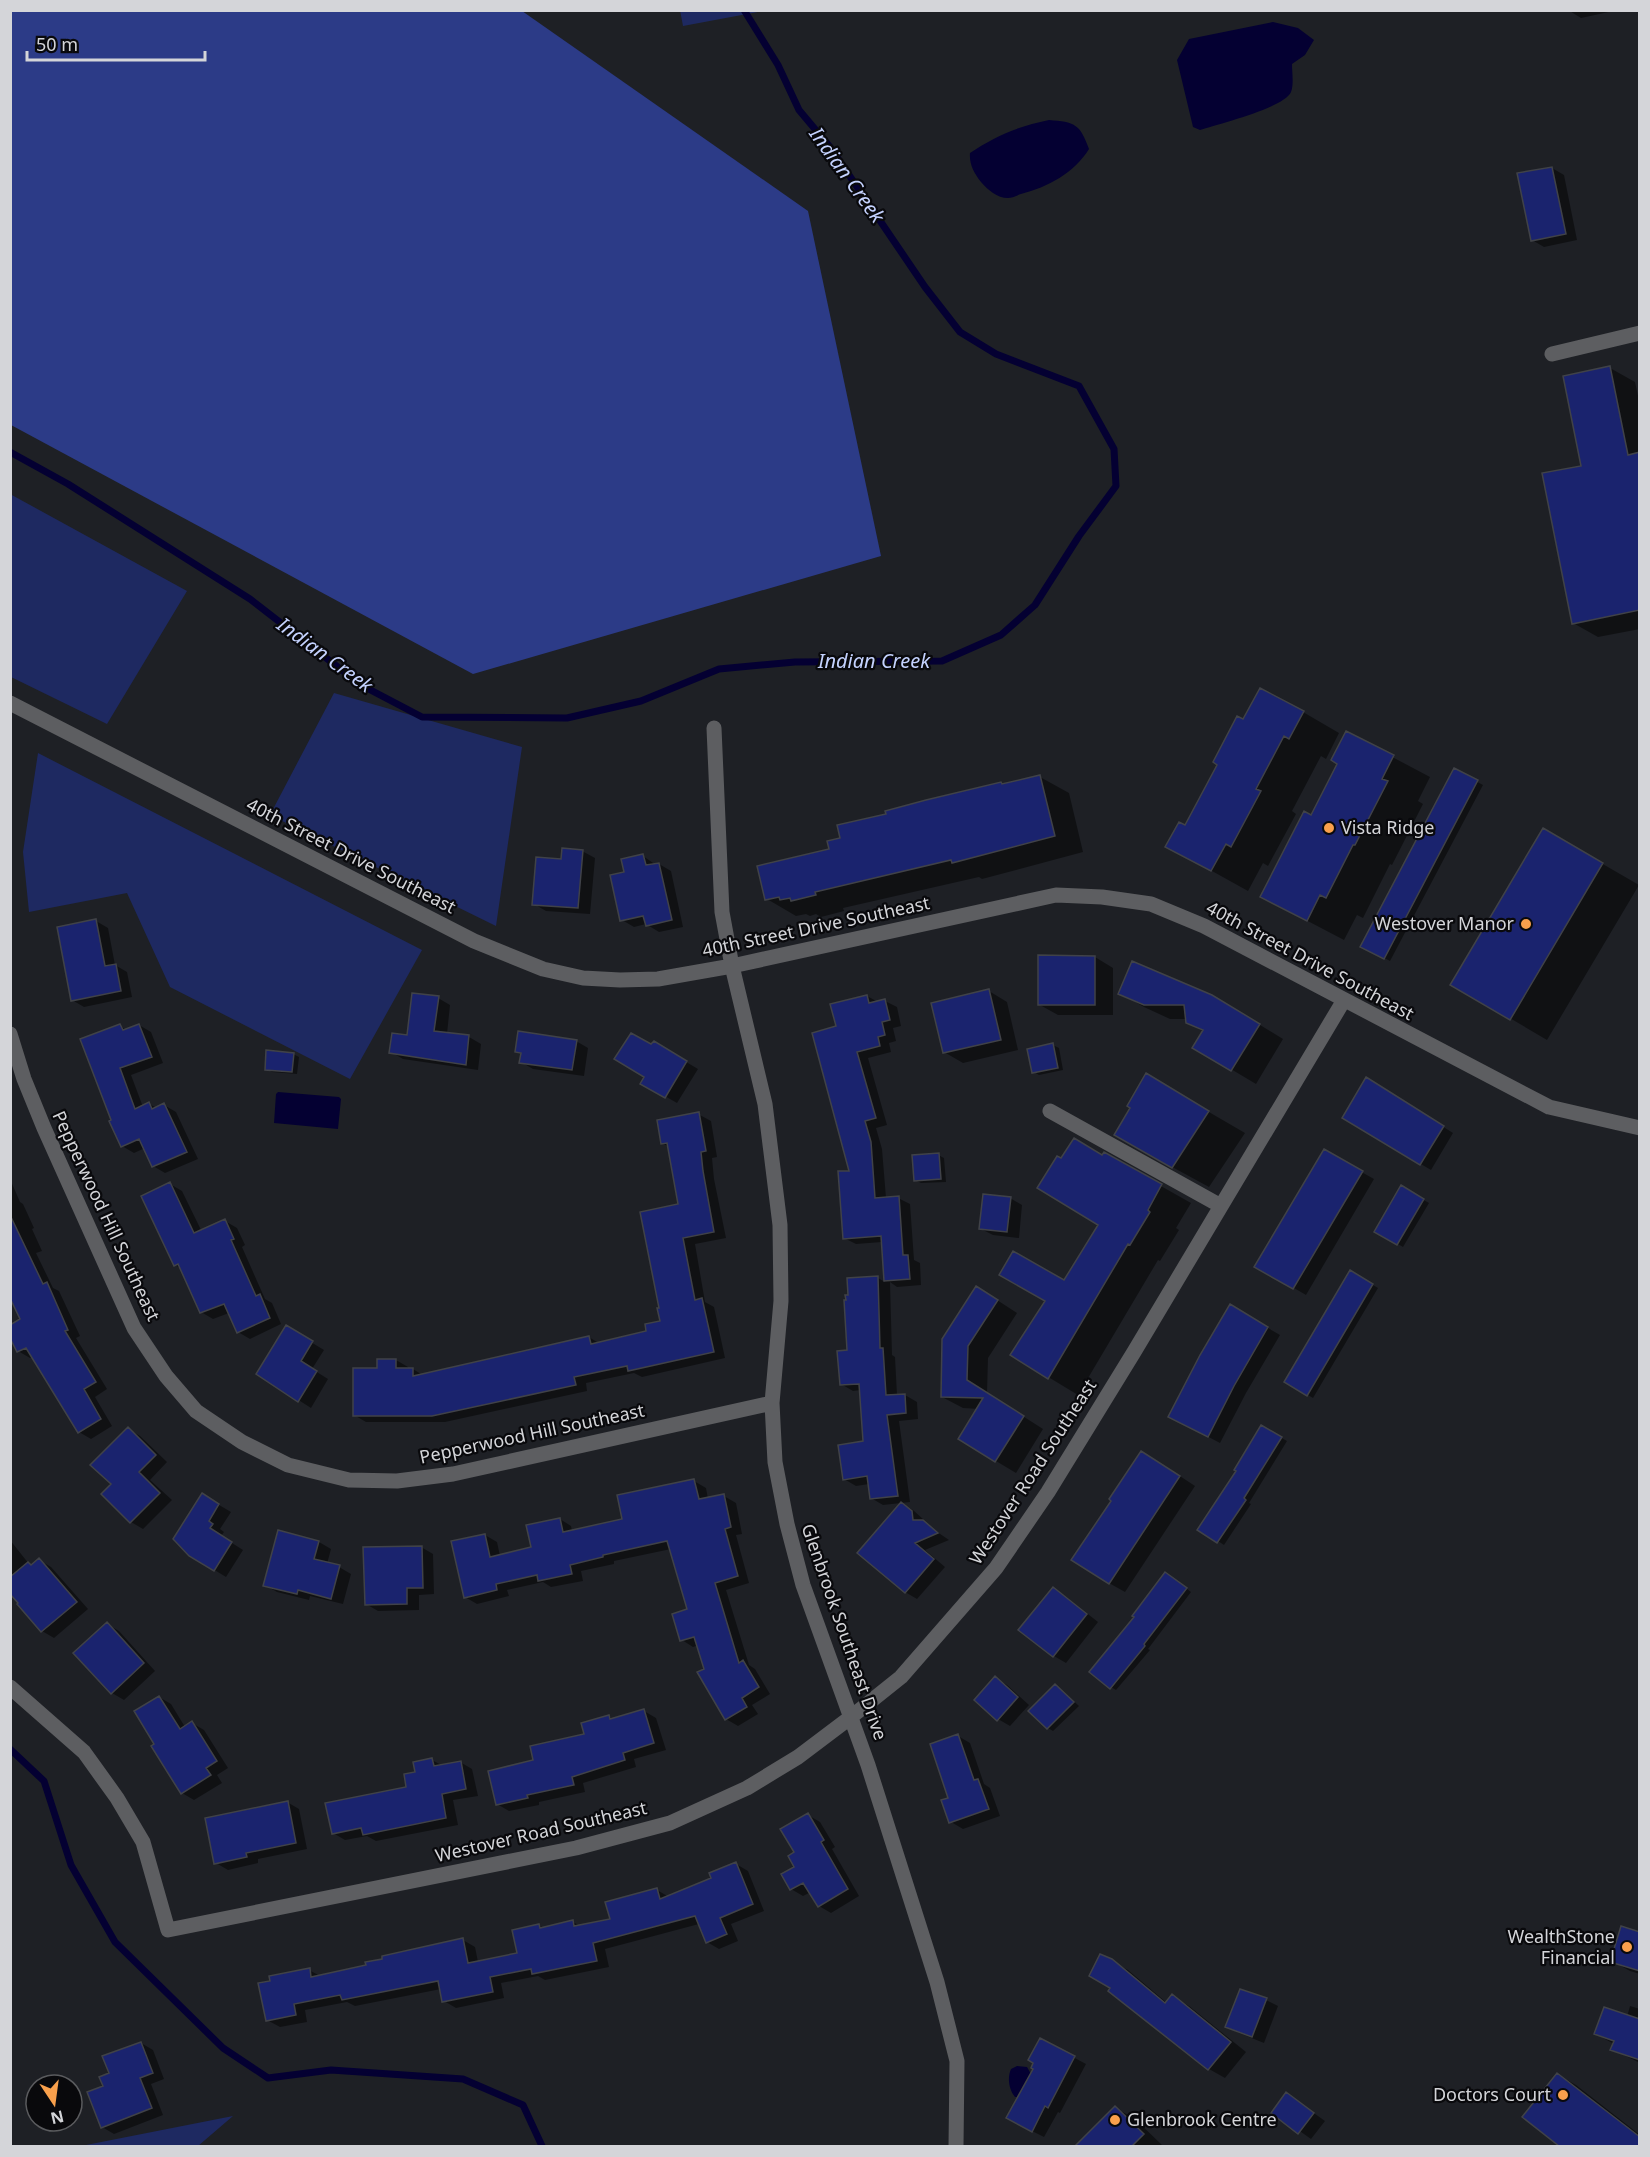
<svg xmlns="http://www.w3.org/2000/svg" width="1650" height="2157" viewBox="0 0 1650 2157" font-family="'Noto Sans',sans-serif">
<style>
.green{fill:#1e2961}
.forest{fill:#2c3b87}
.water{fill:#040032}
.shadow{fill:#0007}
.lines{fill:none;stroke-linecap:round;stroke-linejoin:round}
.stream{stroke:#040032;stroke-width:7}
.building{fill:#1a236e;stroke:#404248;stroke-width:1.5}
.street{stroke:#5d5e61;stroke-width:15}
.poi-dot{fill:#f9a04c;stroke:#09090c;stroke-width:2}
.labels{text-anchor:middle;stroke-width:4.5;stroke-linejoin:round;paint-order:stroke}
.poi-label{font-size:18px;fill:#d4d5d9;stroke:#09090c;text-anchor:end}
.street-label{font-size:18px;fill:#d4d5d9;stroke:#09090c}
.water-label{font-size:20px;font-style:italic;fill:#c4d2fe;stroke:#09090c}
</style>
<rect width="100%" height="100%" fill="#1e2025"/>
<path class="green" d="M680,10H763V11L683,26Z
M10,494L187,591L107,724L11,677Z
M334,693L522,747L496,926L270,815Z
M38,753L422,950L350,1079L170,987L127,893L29,912L23,852Z
M233,2116L198,2146H81Z"/>
<path class="forest" d="M10,11H522L808,211L881,556L473,674L11,425Z"/>
<path class="water" d="M1273,22L1298,28L1314,40L1305,55L1292,64C1292,73 1294,84 1291,92C1284,108 1218,124 1200,130L1193,127L1177,60L1189,39Z
M1049,120C1075,122 1080,124 1089,149C1074,173 1048,187 1021,194C1018,195 1012,198 1008,198C997,198 988,190 981,182C974,173 969,164 970,153C995,136 1019,126 1049,120Z
M278,1092L339,1097L341,1099L338,1129L274,1123L276,1094Z
M1017,2066L1027,2067L1031,2074L1019,2097H1015C1009,2090 1007,2078 1011,2069Z"/>
<path class="shadow" d="M1568,10H1618L1581,18Z
M1552,168L1564,175L1577,240L1544,247L1532,240Z
M1610,368L1635,382L1640,405V629L1598,637L1573,623L1583,467Z
M1303,712L1339,733L1326,759L1321,756L1292,811L1296,814L1268,866L1263,863L1248,891L1167,846Z
M1347,733L1430,777L1418,801L1423,804L1392,865L1390,864L1363,918L1357,915L1344,940L1262,897L1312,817L1339,763Z
M1455,770L1483,785L1390,961L1362,946Z
M1040,777L1069,793L1083,852L982,879L979,877L843,908L844,911L821,917L816,914L810,916L806,914L796,916L767,899L842,840L888,815Z
M1544,830L1639,885L1547,1040L1452,984Z
M582,851L595,858L590,914L546,911L534,904Z
M643,856L656,865L659,864L671,871L683,927L659,932L646,924L634,927L622,920Z
M96,921L108,928L115,965L127,972L132,997L84,1007L72,1000Z
M1095,957L1113,968V1015H1058L1040,1005Z
M989,991L1007,1002L1018,1050L963,1063L944,1052Z
M1120,993L1237,1011L1283,1039L1256,1084L1194,1047L1204,1032L1187,1022V1019H1170L1144,1007Z
M867,996L878,1002L885,1001L897,1007L901,1026L893,1028L896,1041L889,1043L891,1052L868,1058L887,1125L876,1128L882,1149L886,1198H898L910,1204L914,1260L920,1263L921,1285L897,1287L890,1282L892,1355L895,1357L897,1395H905L917,1402L918,1419L899,1421L910,1502L883,1505L871,1498L869,1484L856,1486L844,1479L865,1443L861,1390L853,1391L841,1384L848,1352L878,1278L885,1282L882,1242L856,1244L844,1238L851,1172L838,1027Z
M438,998L450,1005L447,1034L469,1037L481,1044L478,1070L403,1059L391,1052L408,1036Z
M139,1025L151,1032L163,1063L131,1075L143,1107L149,1104L157,1108L164,1105L176,1112L198,1159L165,1173L153,1166L145,1148L134,1153L122,1146L113,1121L120,1026L127,1030Z
M576,1041L588,1048L584,1076L533,1069L521,1062L522,1054L517,1052Z
M654,1043L698,1069L677,1103L642,1083L646,1076Z
M1053,1045L1059,1048L1063,1070L1039,1075L1034,1072Z
M293,1054L299,1057L297,1074L272,1072L266,1069Z
M1147,1076L1245,1133L1209,1187L1152,1156L1132,1107Z
M1377,1085L1453,1133L1431,1170L1399,1151Z
M698,1114L711,1121L717,1157L712,1158L714,1179L726,1238L695,1244L705,1302L714,1307L725,1358L642,1377L634,1373L586,1383L587,1391L445,1422H366L354,1415L378,1370L396,1360L408,1367V1369H413L424,1376L589,1337L600,1344L648,1333L662,1322L680,1206L669,1147L662,1143Z
M1324,1151L1374,1179L1306,1295L1256,1266Z
M1104,1154L1191,1203L1176,1228L1179,1230L1160,1261L1158,1260L1078,1395L1012,1355L1065,1282L1100,1225L1062,1160L1103,1156Z
M938,1155L944,1158L946,1182L921,1183L915,1180Z
M10,1179L20,1202L23,1204L34,1228L32,1229L42,1251L36,1253L53,1288L59,1291L80,1336L76,1338L107,1389L95,1397L112,1426L91,1439L79,1432L33,1356L30,1358L18,1351L22,1320L10,1273Z
M170,1184L182,1191L202,1232L225,1221L237,1228L245,1245L242,1247L265,1299L272,1303L281,1324L250,1339L238,1332L229,1313L213,1319L201,1312L182,1269L175,1265Z
M1401,1187L1429,1203L1403,1247L1376,1231Z
M1010,1198L1022,1205L1019,1238L993,1235L981,1229Z
M1351,1272L1378,1288L1313,1398L1286,1382Z
M997,1300L1017,1313L988,1358L987,1393L1043,1429L1016,1473L996,1461L979,1409L963,1408L942,1397L944,1339Z
M1230,1306L1280,1335L1246,1393L1220,1443L1182,1423Z
M286,1327L324,1350L312,1369L328,1379L311,1408L258,1374Z
M1262,1427L1287,1441L1249,1503L1251,1504L1224,1545L1200,1529L1238,1471Z
M128,1429L140,1436L167,1462L150,1480L172,1500L143,1529L131,1522L103,1494L113,1484Z
M1157,1461L1195,1486L1125,1592L1109,1583Z
M694,1481L706,1488L708,1499L724,1496L736,1503L742,1534L736,1535L749,1583L726,1590L749,1665L755,1669L770,1694L752,1705L758,1714L738,1726L726,1719L699,1645L693,1647L682,1640L689,1610L671,1549L614,1561V1564L581,1571L583,1581L551,1587L543,1582L507,1590L509,1596L477,1604L465,1597L485,1535L497,1542L500,1556L533,1548L560,1519L571,1526L572,1531L624,1520Z
M214,1502L231,1512L220,1529L224,1532L221,1536L243,1550L226,1577L190,1555Z
M901,1503L913,1510L924,1520V1523L949,1540L925,1550L945,1567L917,1599L905,1592Z
M279,1532L319,1542L331,1549L327,1564L339,1567L351,1574L343,1604L310,1596L309,1600L277,1592L265,1585Z
M10,1540L29,1564L32,1566L39,1560L51,1567L88,1609L54,1638L42,1631L10,1593Z
M421,1547L433,1554L434,1594L419,1595V1610L378,1611L366,1604Z
M1171,1577L1191,1592L1148,1649L1150,1650L1116,1690L1111,1687L1136,1617Z
M1053,1589L1065,1596L1098,1622L1066,1663L1054,1656L1020,1629Z
M107,1624L119,1631L155,1671L124,1700L112,1693Z
M995,1678L1007,1685L1029,1705L1010,1726L998,1719Z
M1056,1685L1079,1706L1053,1731L1048,1728Z
M159,1697L171,1704L185,1727L192,1723L204,1730L228,1768L217,1775L222,1783L194,1800L182,1793Z
M644,1711L656,1718L666,1750L634,1759L636,1767L583,1783L585,1792L539,1802V1805L509,1811L497,1804L535,1761L586,1735L609,1716L614,1720Z
M958,1736L970,1743L984,1784L990,1788L1000,1816L963,1829L951,1822L950,1798Z
M432,1760L443,1766L460,1762L472,1769L478,1796L453,1800L458,1825L376,1841L367,1836L345,1840L333,1833L408,1789L417,1773Z
M287,1802L299,1809L307,1849L258,1859V1863L228,1870L216,1863Z
M808,1815L820,1822L835,1847L832,1849L859,1896L831,1913L819,1906L811,1892L803,1896L791,1889L796,1853Z
M736,1864L748,1871L764,1911L731,1924L738,1941L719,1949L707,1942L699,1924L605,1949L609,1967L545,1980L538,1976L501,1983L504,1998L456,2008L444,2001L441,1989L355,2006L347,2002L305,2010L307,2022L280,2027L267,2020L309,1970L320,1976L367,1967L463,1940L475,1947L478,1962L518,1954L539,1925L544,1928L573,1922L580,1926L612,1920L657,1890L669,1897L713,1879Z
M1640,1934V1974L1630,1971L1612,1961Z
M1111,1961L1128,1970L1167,2003L1172,1996L1189,2006L1246,2052L1225,2078L1209,2069L1110,1991L1112,1988Z
M1266,2000L1278,2006L1264,2043L1239,2033L1227,2027Z
M1630,2006L1640,2009V2063L1612,2049L1614,2044L1596,2034L1627,2017Z
M1041,2040L1086,2064L1060,2113L1058,2112L1044,2137L1020,2125Z
M141,2043L153,2050L164,2079L151,2084L163,2115L114,2134L102,2127L104,2087L111,2074Z
M1558,2075L1576,2085L1640,2135V2146H1562L1524,2117Z
M1287,2094L1325,2121L1311,2139L1273,2112Z
M1115,2108L1134,2118L1162,2145L1078,2146Z"/>
<g class="lines">
<path class="stream" d="M10,452L68,484L250,599L361,685L422,717L567,718L641,701L719,669L795,662L942,661L1001,635L1035,605L1079,536L1116,486L1114,449L1079,386L996,354L960,332L925,287L830,147L799,110L778,65L744,10
M10,1749L44,1781L71,1865L115,1942L223,2048L268,2078L331,2070L463,2079L523,2105L542,2146"/>
</g>
<path class="building" d="M1552,167L1566,234L1531,241L1517,173Z
M1610,366L1628,455L1640,452V610L1572,624L1542,473L1581,466L1563,376Z
M1260,688L1304,711L1289,739L1284,736L1256,789L1261,791L1231,847L1226,844L1211,871L1165,847L1179,822L1185,825L1217,765L1213,762L1237,716L1243,719Z
M1346,731L1394,755L1382,779L1388,781L1355,845H1353L1326,898L1320,895L1307,921L1260,897L1304,811L1311,815L1337,764L1331,760Z
M1454,768L1478,780L1384,959L1360,947Z
M1040,775L1055,836L952,863L951,860L815,892L816,895L791,901L790,898L780,900L779,897L765,900L757,866L829,849L827,841L840,838L837,825L886,814L885,811L926,800L1001,782L1002,784Z
M1543,828L1603,863L1510,1020L1450,985Z
M562,848L583,850L578,908L532,905L536,857L561,859Z
M643,854L646,865L659,863L672,920L646,926L643,916L620,921L610,875L624,872L621,859Z
M96,919L105,966L116,964L121,991L71,1001L57,927Z
M1038,955L1095,956V1005H1038Z
M1132,961L1212,995L1260,1024L1231,1071L1192,1048L1203,1030L1186,1023L1184,1005H1144L1118,994Z
M989,989L1001,1040L943,1053L931,1003Z
M412,993L439,996L434,1031L469,1035L466,1065L389,1053L392,1033L407,1035Z
M867,995L869,1003L885,999L890,1020L882,1022L885,1035L878,1037L880,1046L857,1052L876,1118L865,1121L871,1142L875,1198L899,1196L903,1255H908L910,1279L884,1281L881,1236L843,1239L838,1171H849L812,1033L836,1026L830,1004Z
M120,1024L123,1030L139,1024L152,1057L120,1068L135,1109L149,1102L152,1109L164,1103L187,1152L152,1167L139,1139L121,1147L109,1121L111,1120L80,1039Z
M518,1031L577,1040L572,1070L519,1063L521,1053L515,1052Z
M631,1033L651,1044L654,1041L687,1061L665,1098L640,1084L644,1077L614,1059Z
M1053,1043L1058,1068L1032,1073L1027,1049Z
M266,1050L294,1053L292,1072L265,1070Z
M1146,1073L1209,1111L1172,1168L1114,1135L1130,1108L1127,1106Z
M1366,1077L1444,1126L1420,1165L1342,1118Z
M699,1112L706,1151L701,1152L703,1171L714,1232L683,1238L695,1300L702,1298L714,1352L628,1371L627,1366L574,1377L576,1385L432,1416H353V1368H377V1359H396V1368H413V1376L589,1336L591,1344L646,1331L645,1324L660,1321L657,1308H659L640,1212L678,1204L667,1143L661,1144L657,1120Z
M1074,1138L1102,1155L1104,1152L1162,1184L1148,1210L1150,1212L1130,1245L1128,1244L1048,1379L1010,1355L1045,1301L999,1275L1013,1251L1064,1280L1098,1225L1037,1188L1057,1156L1061,1158Z
M1324,1149L1363,1171L1293,1289L1254,1267Z
M939,1153L941,1179L914,1181L912,1155Z
M170,1182L194,1233L225,1219L234,1239L231,1240L256,1296L260,1294L270,1318L237,1333L224,1304L200,1313L178,1264L174,1266L141,1196Z
M1401,1185L1424,1199L1397,1245L1374,1232Z
M983,1194L1011,1197L1007,1232L979,1229Z
M10,1215L43,1284L47,1282L68,1330L65,1331L96,1382L84,1389L101,1419L78,1433L26,1348L17,1352L10,1338V1325L20,1319L10,1298Z
M1350,1270L1373,1284L1307,1396L1284,1382Z
M878,1276L880,1348H883L886,1395L905,1394L906,1413L887,1415L898,1496L870,1499L867,1476L843,1480L838,1445L863,1441L859,1384L840,1385L837,1351L847,1350L844,1300H846L845,1295H848L847,1278Z
M976,1286L998,1300L968,1346L967,1380L1024,1416L995,1462L958,1439L983,1398L941,1397L942,1339Z
M1230,1304L1268,1327L1234,1386L1208,1437L1168,1417L1200,1355Z
M286,1325L313,1341L301,1361L317,1371L298,1402L256,1374Z
M1261,1425L1282,1437L1244,1498L1246,1500L1217,1543L1197,1530L1236,1471L1234,1470Z
M128,1427L156,1455L139,1472L160,1493L130,1523L101,1494L111,1484L90,1465Z
M1141,1451L1180,1476L1109,1584L1071,1560L1111,1501L1109,1499Z
M694,1479L699,1499L724,1494L731,1527L725,1529L738,1576L715,1583L739,1663L743,1660L759,1687L742,1698L747,1707L725,1720L697,1672L704,1669L694,1637L680,1641L672,1614L687,1609L667,1541L603,1555V1557L570,1565L572,1574L538,1581L537,1575L496,1584L497,1590L464,1598L451,1541L485,1534L490,1557L531,1547L526,1525L560,1518L563,1532L622,1519L617,1495Z
M202,1493L219,1504L209,1521L213,1524L210,1528L232,1542L214,1571L189,1556L173,1539Z
M901,1502L912,1511L913,1520H923L938,1533L915,1543L934,1559L905,1593L857,1553Z
M278,1530L319,1541L314,1559L340,1565L331,1599L298,1590L297,1594L263,1586Z
M422,1546L423,1588H407V1604L365,1605L363,1547Z
M39,1558L77,1602L41,1632L17,1604L18,1603L10,1594V1577L28,1562L31,1565Z
M1165,1572L1187,1588L1144,1644L1145,1646L1110,1689L1089,1672L1134,1617L1132,1616Z
M1053,1587L1087,1614L1053,1657L1018,1630Z
M107,1622L144,1663L111,1694L73,1653Z
M995,1676L1018,1697L997,1721L974,1700Z
M1055,1684L1074,1702L1047,1729L1028,1711Z
M159,1696L180,1729L192,1721L217,1761L206,1768L211,1775L181,1794L151,1746L154,1744L134,1711Z
M644,1709L654,1743L623,1753L625,1760L572,1777L574,1785L527,1795L528,1798L496,1805L488,1771L533,1760L530,1746L584,1734L581,1723L609,1715L610,1719Z
M958,1734L974,1780L978,1779L989,1809L949,1823L941,1800L948,1798L930,1744Z
M432,1758L434,1766L461,1761L466,1789L442,1794L446,1818L363,1835L361,1828L332,1834L325,1803L406,1787L404,1774L415,1772L413,1762Z
M288,1801L296,1843L246,1853L247,1857L214,1864L205,1818Z
M808,1813L824,1840L821,1842L848,1889L818,1907L803,1883L790,1890L781,1874L794,1867L788,1856L794,1852L780,1829Z
M736,1862L753,1904L720,1918L727,1934L706,1943L695,1916L593,1943L597,1961L532,1974L531,1969L490,1977L493,1992L442,2002L438,1981L342,2000L340,1995L294,2004L296,2015L266,2021L258,1983L270,1981L269,1976L310,1968L311,1977L366,1965L365,1962L382,1959V1956L463,1938L468,1963L517,1953L512,1930L539,1924L540,1928L573,1920L574,1926L610,1919L605,1902L657,1888L660,1899L711,1878L709,1873Z
M1621,1926L1640,1932V1971L1610,1962Z
M1100,1954L1112,1959L1165,2003L1172,1994L1231,2042L1208,2070L1108,1991L1110,1988L1089,1976Z
M1240,1989L1267,1998L1252,2037L1225,2027Z
M1604,2007L1640,2019V2060L1610,2050L1614,2041L1594,2034Z
M1040,2038L1075,2056L1048,2108L1045,2106L1032,2132L1006,2118L1033,2069L1031,2068L1033,2063L1028,2060Z
M141,2042L153,2073L140,2078L152,2108L101,2128L87,2092L103,2086L99,2077L109,2073L102,2056Z
M1557,2073L1640,2137V2146H1559L1522,2117Z
M1286,2092L1314,2113L1298,2134L1271,2113Z
M1115,2106L1144,2134L1132,2146H1075Z"/>
<g class="lines">
<path class="street" d="M1552,354L1640,333
M10,703L474,941L543,969L583,978L620,980L658,979L732,966L1056,895L1102,897L1151,904L1204,926L1549,1107L1640,1128
M714,728L722,912L732,966L765,1104L780,1225L781,1301L772,1403L775,1462L787,1524L803,1585L868,1765L937,1982L957,2061L956,2146
M10,1034L24,1079L44,1128L134,1328L166,1376L196,1411L242,1442L288,1465L349,1480L397,1481L453,1474L772,1403
M1050,1111L1221,1206
M10,1687L84,1752L117,1798L143,1842L168,1930L576,1848L670,1823L747,1788L798,1757L851,1717L901,1677L996,1568L1048,1492L1134,1352L1344,1000"/>
</g>
<g class="poi-dot">
<circle cx="1329" cy="828" r="6"/>
<circle cx="1526" cy="924" r="6"/>
<circle cx="1627" cy="1947" r="6"/>
<circle cx="1563" cy="2095" r="6"/>
<circle cx="1115" cy="2120" r="6"/>
</g>
<g class="labels">
<g class="poi-label">
<text x="1341" y="834" text-anchor="start">Vista Ridge</text>
<text x="1514" y="930">Westover Manor</text>
<text x="1615" y="1943">WealthStone<tspan x="1615" dy="21">Financial</tspan></text>
<text x="1551" y="2101">Doctors Court</text>
<text x="1127" y="2126" text-anchor="start">Glenbrook Centre</text>
</g>
<g class="street-label">
<text transform="translate(351 856) rotate(27)" y="6">40th Street Drive Southeast</text>
<text transform="translate(816 927) rotate(-12)" y="6">40th Street Drive Southeast</text>
<text transform="translate(1310 961) rotate(28)" y="6">40th Street Drive Southeast</text>
<text transform="translate(106 1216) rotate(65)" y="6">Pepperwood Hill Southeast</text>
<text transform="translate(532 1434) rotate(-12)" y="6">Pepperwood Hill Southeast</text>
<text transform="translate(1033 1472) rotate(-57)" y="6">Westover Road Southeast</text>
<text transform="translate(844 1632) rotate(71)" y="6">Glenbrook Southeast Drive</text>
<text transform="translate(541 1832) rotate(-13)" y="6">Westover Road Southeast</text>
</g>
<g class="water-label">
<text transform="translate(847 175) rotate(54)" y="7">Indian Creek</text>
<text transform="translate(325 655) rotate(36)" y="7">Indian Creek</text>
<text x="874" y="668">Indian Creek</text>
</g>
</g>
<rect width="1650" height="2157" fill="none" stroke="#d4d5d9" stroke-width="24"/>
<g transform="translate(54 2103) rotate(167)"><circle r="28" fill="#09090c" stroke="#5a5b5e" stroke-width="1.5"/>
<path d="M0-4.5L10 22L0 15L-10 22Z" fill="#f9a04c"/>
<text y="-9" font-size="16" font-weight="bold" text-anchor="middle" fill="#d4d5d9">N</text>
</g>
<path d="M27 51v9h178v-9" fill="none" stroke="#d4d5d9" stroke-width="3"/>
<text x="36" y="51" font-size="18" fill="#d4d5d9" stroke="#09090c" stroke-width="4.5" paint-order="stroke">50 m</text>
</svg>
